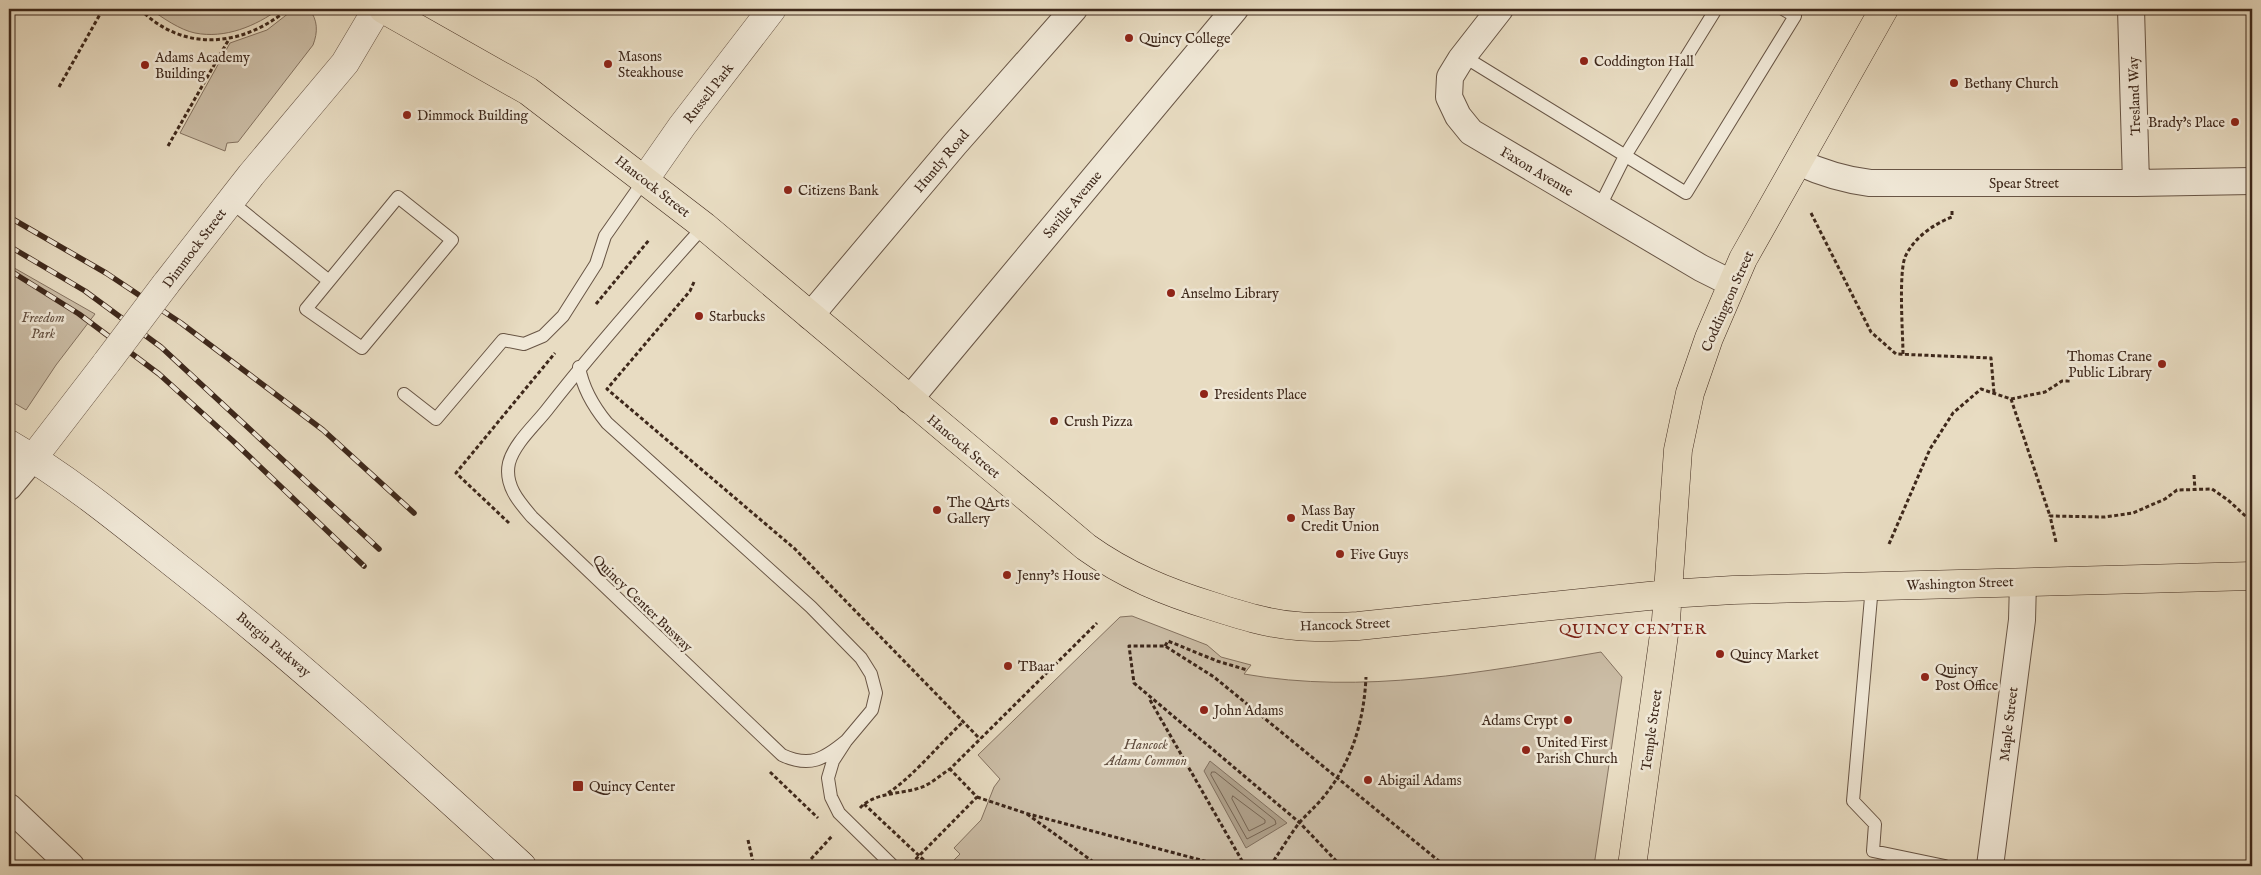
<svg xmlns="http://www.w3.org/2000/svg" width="2261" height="875" viewBox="0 0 2261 875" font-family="'IM FELL English',serif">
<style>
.green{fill:#cbbda6;stroke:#847260}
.water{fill:#ae9f89;stroke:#816f5d}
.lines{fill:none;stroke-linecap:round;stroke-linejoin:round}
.shore{stroke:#766452;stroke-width:1}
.service-casing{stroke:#685545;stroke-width:14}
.minor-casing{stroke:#685545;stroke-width:28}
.tertiary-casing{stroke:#685545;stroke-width:29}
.secondary-casing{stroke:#3e281b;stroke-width:29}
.primary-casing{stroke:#3e281b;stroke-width:29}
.path{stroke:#3e281b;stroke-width:3;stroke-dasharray:4 2.5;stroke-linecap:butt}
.service{stroke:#f0e8d7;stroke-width:12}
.minor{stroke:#f0e8d7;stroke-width:26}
.tertiary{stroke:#f0e8d7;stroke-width:28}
.secondary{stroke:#f0e8d7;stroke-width:28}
.primary{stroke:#e8dcc2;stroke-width:28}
.rail-casing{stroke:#3e281b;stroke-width:5.5}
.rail{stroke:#f0e8d7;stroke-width:4;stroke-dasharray:11;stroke-linecap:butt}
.tertiary-bridge-casing{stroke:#685545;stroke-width:29;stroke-linecap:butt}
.tertiary-bridge{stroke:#f0e8d7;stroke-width:28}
.poi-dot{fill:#8f2418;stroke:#f0e8d7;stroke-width:2}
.labels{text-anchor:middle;stroke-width:5;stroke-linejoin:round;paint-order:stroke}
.poi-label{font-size:14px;fill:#3e281b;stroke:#f0e8d7;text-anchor:start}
.street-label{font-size:14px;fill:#3e281b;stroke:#f0e8d7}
.park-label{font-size:14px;font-style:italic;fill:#614d3e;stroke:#f0e8d7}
.neighbourhood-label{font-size:15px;letter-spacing:1px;fill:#7a1f14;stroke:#f0e8d7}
</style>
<rect width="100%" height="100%" fill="#e8dcc2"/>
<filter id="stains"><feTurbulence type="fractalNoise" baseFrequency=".004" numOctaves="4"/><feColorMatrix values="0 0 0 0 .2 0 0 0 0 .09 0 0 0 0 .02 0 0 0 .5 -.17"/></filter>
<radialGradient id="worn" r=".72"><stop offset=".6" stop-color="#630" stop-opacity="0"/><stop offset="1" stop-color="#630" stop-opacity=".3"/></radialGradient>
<path class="green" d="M150,9H279C256,26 225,39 195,33C180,30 163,18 150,9Z
M294,9H309C318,20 318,32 313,45L238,142L227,143L225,151L180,133L230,43L267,30Z
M9,265L95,314L56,365L26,410L9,400Z
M1132,616L1207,645L1221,657L1251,665L1244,674C1362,695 1484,672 1601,652L1622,677L1594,866H1303L1297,862L1294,866H948L960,854L954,848L981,820L994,787L1000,779L978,755L1120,617Z"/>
<path class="water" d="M1210,761L1287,823L1246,848L1204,771Z"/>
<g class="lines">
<path class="shore" d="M1212,772H1215L1275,820L1276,824L1247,839L1211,775Z
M1233,796L1265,820V823L1249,831L1232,799Z"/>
<g class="service-casing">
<path id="service" d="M1463,56L1686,193L1795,16L1783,9
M230,201L329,281L398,197L452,240L362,348L306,309L329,281
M1599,208L1625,156L1716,9
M704,226C650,286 596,347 546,411C534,426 514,444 509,463C504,485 519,502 532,517L782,755C810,768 824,759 846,741
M579,367C583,389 593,406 607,423L811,607L861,658L871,674L876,693L872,710L846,741L833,761L828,778L831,797L839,813L893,866
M404,394L436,419L503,340L524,344L543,336L563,316L596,264L605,236L645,179
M1872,586L1853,801L1875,824L1873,851L1945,866"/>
</g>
<g class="minor-casing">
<path id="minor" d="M1500,9L1461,59L1450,77L1449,97L1458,116L1471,132L1701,268L1731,283
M2131,9L2136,183
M1798,162C1822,173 1845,180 1870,183H2136L2252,181
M810,316L955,144L1074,9
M909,400L1235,9
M9,487L33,458
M9,807L71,866
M1990,866L2022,620L2023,582"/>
</g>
<g class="tertiary-casing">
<path id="tertiary" d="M645,179L682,126L772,9
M165,285L251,175L345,63L377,9
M33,458L107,362"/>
</g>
<g class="secondary-casing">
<path id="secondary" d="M9,444C68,478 120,521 174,564C295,659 408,762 522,866"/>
</g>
<g class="primary-casing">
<path id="primary" d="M383,9L528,91L704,226L1086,547C1125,575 1166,592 1212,606C1240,615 1268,624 1297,626C1318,628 1338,627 1358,626L1668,594L1733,590L2252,576
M1632,866L1666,620L1678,450L1690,393L1709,338L1743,259L1884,9"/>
</g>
<path class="path" d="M140,9C183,53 243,47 288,9
M59,87L103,9
M168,146L229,39
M1811,213L1871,332L1896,354L1991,358L1994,393
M694,282L690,291L607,389L795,549L980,739
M596,304L649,240
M1903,354C1903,335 1898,269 1906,255C1915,237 1934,224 1952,217V209
M2011,399L2045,392L2062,381H2071
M2194,475L2195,490
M509,523L456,473L555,353
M2056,542L2050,516L2105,517L2133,513L2165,499L2177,490L2212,489L2228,500L2252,522
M1889,544L1930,449L1953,413L1981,389L2011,399L2050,516
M1165,646L1168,641L1217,661L1247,670
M1150,700L1245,866
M770,772L818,818
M888,793C914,776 939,744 963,722
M977,797L1025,813L1223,866
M864,804L930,866
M860,808C874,793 898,794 916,789C929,786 939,776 950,769L1097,623
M1027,814L1099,866
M748,840L754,866
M811,859L833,835
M911,864L977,797L950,769
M722,865L727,866
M1270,866C1280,852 1289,836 1300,822C1307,814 1314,808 1321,800C1351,765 1364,722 1366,677
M1341,866L1300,823L1134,683L1129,646H1165L1214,677L1445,866"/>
<use href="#service" class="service"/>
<use href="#minor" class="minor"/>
<use href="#tertiary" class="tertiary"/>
<use href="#secondary" class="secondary"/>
<use href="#primary" class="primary"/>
<g class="rail-casing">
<path id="rail" d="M9,217L106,273L181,323L323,430L414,513
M9,246L85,291L161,347L379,549
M9,270L79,314L159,374L232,440L364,566"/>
</g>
<use href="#rail" class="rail"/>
<g class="tertiary-bridge-casing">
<path id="tertiary-bridge" d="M107,362L165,285"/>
</g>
<use href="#tertiary-bridge" class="tertiary-bridge"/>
</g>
<g class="poi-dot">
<circle cx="1129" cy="38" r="5"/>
<circle cx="1584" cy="61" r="5"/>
<circle cx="608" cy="64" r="5"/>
<circle cx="145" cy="65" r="5"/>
<circle cx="1954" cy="83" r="5"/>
<circle cx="407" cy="115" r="5"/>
<circle cx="2235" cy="122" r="5"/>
<circle cx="788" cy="190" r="5"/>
<circle cx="1171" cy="293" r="5"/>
<circle cx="699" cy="316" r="5"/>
<circle cx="2162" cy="364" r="5"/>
<circle cx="1204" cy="394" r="5"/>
<circle cx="1054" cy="421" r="5"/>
<circle cx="937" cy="510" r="5"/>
<circle cx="1291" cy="518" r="5"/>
<circle cx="1340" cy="554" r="5"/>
<circle cx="1007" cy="575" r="5"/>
<circle cx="1720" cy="654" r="5"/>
<circle cx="1008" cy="666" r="5"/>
<circle cx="1925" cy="677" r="5"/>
<circle cx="1204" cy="710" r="5"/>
<circle cx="1568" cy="720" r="5"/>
<circle cx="1526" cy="750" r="5"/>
<circle cx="1368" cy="780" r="5"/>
<rect x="572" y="780" width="12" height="12" rx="2.5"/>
</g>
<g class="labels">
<g class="poi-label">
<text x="1139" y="43">Quincy College</text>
<text x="618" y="61">Masons<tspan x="618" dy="16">Steakhouse</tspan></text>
<text x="155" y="62">Adams Academy<tspan x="155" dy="16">Building</tspan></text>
<text x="1594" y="66">Coddington Hall</text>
<text x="1964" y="88">Bethany Church</text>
<text x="417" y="120">Dimmock Building</text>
<text x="2225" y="127" text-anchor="end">Brady's Place</text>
<text x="798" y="195">Citizens Bank</text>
<text x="1181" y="298">Anselmo Library</text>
<text x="709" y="321">Starbucks</text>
<text x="2152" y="361" text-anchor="end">Thomas Crane<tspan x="2152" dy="16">Public Library</tspan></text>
<text x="1214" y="399">Presidents Place</text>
<text x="1064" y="426">Crush Pizza</text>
<text x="947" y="507">The QArts<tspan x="947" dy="16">Gallery</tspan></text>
<text x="1301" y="515">Mass Bay<tspan x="1301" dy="16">Credit Union</tspan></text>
<text x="1350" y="559">Five Guys</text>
<text x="1017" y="580">Jenny's House</text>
<text x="1730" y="659">Quincy Market</text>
<text x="1018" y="671">TBaar</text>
<text x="1935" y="674">Quincy<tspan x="1935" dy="16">Post Office</tspan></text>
<text x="1214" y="715">John Adams</text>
<text x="1558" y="725" text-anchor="end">Adams Crypt</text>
<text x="1536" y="747">United First<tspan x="1536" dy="16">Parish Church</tspan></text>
<text x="1378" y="785">Abigail Adams</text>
<text x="589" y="791">Quincy Center</text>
</g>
<g class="street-label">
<text transform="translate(708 93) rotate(-52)" y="5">Russell Park</text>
<text transform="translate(2134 96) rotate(-92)" y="5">Tresland Way</text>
<text transform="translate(941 161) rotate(-50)" y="5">Huntly Road</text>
<text transform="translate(1537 171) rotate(31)" y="5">Faxon Avenue</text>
<text x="2024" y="188">Spear Street</text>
<text transform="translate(653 186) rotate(38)" y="5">Hancock Street</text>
<text transform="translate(1072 204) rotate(-50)" y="5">Saville Avenue</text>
<text transform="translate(194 248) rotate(-53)" y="5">Dimmock Street</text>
<text transform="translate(1727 301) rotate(-66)" y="5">Coddington Street</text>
<text transform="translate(964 446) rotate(40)" y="5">Hancock Street</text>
<text transform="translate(1960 583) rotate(-2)" y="5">Washington Street</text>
<text transform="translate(643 603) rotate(44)" y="5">Quincy Center Busway</text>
<text transform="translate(1345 624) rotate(-2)" y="5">Hancock Street</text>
<text transform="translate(274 644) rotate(40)" y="5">Burgin Parkway</text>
<text transform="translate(2008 724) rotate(-83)" y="5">Maple Street</text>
<text transform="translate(1651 730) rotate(-82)" y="5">Temple Street</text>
</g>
<g class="park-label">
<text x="43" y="322">Freedom<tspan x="43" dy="16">Park</tspan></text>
<text x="1146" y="749">Hancock<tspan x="1146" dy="16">Adams Common</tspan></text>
</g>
<g class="neighbourhood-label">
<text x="1633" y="634">QUINCY CENTER</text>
</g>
</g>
<rect width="2261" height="875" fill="none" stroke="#e8dcc2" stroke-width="30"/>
<rect x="10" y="10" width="2241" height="855" fill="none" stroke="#3e281b" stroke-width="2.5"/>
<rect x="15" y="15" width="2231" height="845" fill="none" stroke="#3e281b"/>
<rect width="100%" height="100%" filter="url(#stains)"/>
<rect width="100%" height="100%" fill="url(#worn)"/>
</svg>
